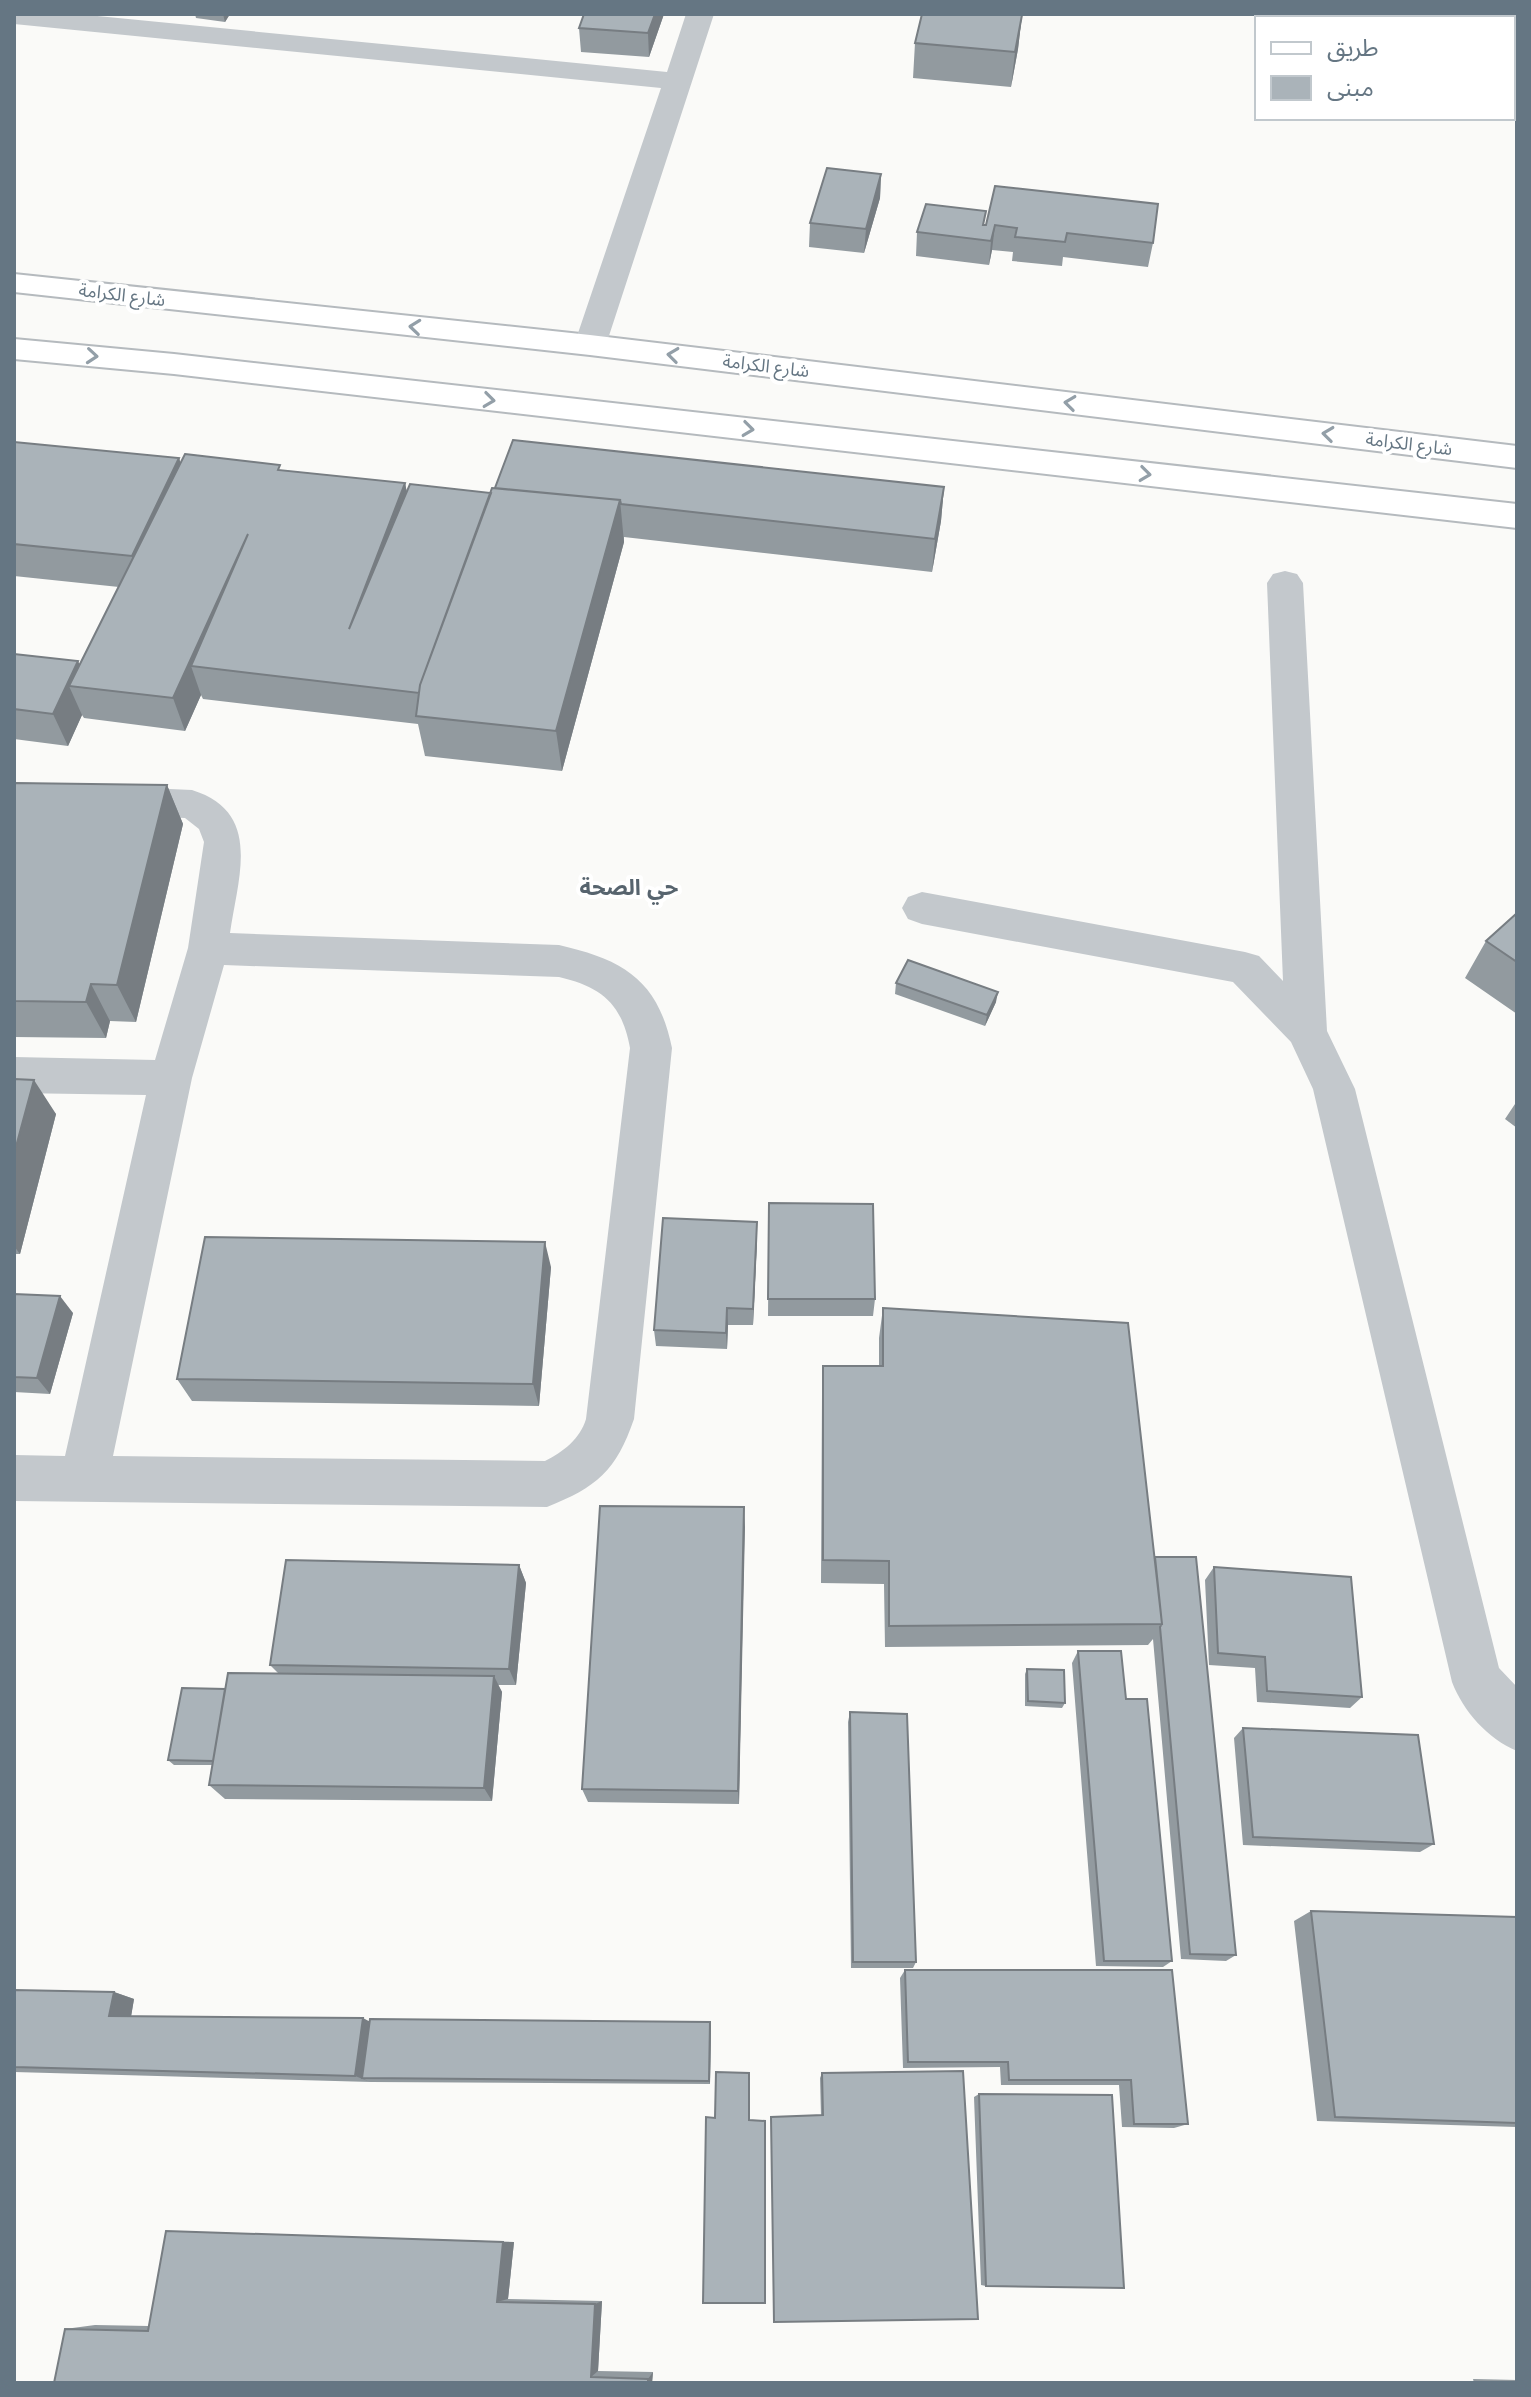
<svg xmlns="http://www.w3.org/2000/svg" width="1531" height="2397" viewBox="0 0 1531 2397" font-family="Quicksand,'Noto Sans Arabic',sans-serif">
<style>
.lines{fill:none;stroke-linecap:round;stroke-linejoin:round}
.major-casing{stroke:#b5babe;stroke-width:4}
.minor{fill:#c3c8cc;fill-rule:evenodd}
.major{fill:#fff;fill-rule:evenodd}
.wall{fill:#929a9f}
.shaded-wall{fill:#777d82}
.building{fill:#aab3b9;stroke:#777d82;stroke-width:2}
.oneway{stroke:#939fa8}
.labels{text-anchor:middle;stroke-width:8;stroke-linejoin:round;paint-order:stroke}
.far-street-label{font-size:18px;fill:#657683;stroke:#fff}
.neighbourhood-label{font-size:22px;font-weight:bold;fill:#57646e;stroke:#fff}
</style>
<rect width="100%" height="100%" fill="#fafaf8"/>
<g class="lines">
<g class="major-casing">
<path id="major" d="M14,274L590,335L1517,446V468L590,355L14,292Z
M14,339L174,354L1517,504V528L174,374L14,359Z"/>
</g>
<path class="minor" d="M14,14H77L667,72L686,14H714L606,345L601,352L590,355L579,352L574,345L661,88L14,24Z
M1285,571L1297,574L1303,583L1327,1031L1355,1089L1499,1668L1517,1687V1751C1488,1739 1463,1711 1452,1682L1313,1089L1291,1042L1233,982L922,924L908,919L902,908L908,897L922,892L1245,952L1259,956L1283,981L1267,583L1273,574Z
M14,782L192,790C263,812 238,877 230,933L559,945C624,960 658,980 672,1048L634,1419C616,1471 597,1487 547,1507L14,1501V1455L65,1456L146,1095L14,1093V1057L155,1060L188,948L204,842L199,829L185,818L14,810ZM224,965L559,977C602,987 622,1004 630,1048L586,1419C580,1439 563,1452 545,1461L113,1456L192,1078Z"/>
<use href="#major" class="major"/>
</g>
<path class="wall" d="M195,14H230L225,22L196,18Z
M664,14L649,57L581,52L579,28Z
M1022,15L1018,49L1011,87L913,78L915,43Z
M881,174L880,198L864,253L809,247L810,223Z
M995,186L1153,243L1148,267L1063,257L1062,266L1012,261L1013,252L992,250L989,265L916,256L917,232L986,225Z
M14,442L179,458L180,463L281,470L405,483L407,493H491L944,487L941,521L932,572L624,537V542L562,771L425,756L418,724L203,699L201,695L185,731L84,718L82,715L68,746L14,739V654L80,665L119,587L14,576Z
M14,783L167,785L183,824L136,1022L110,1021L106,1038L14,1037Z
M1517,913V1014L1465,978L1486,941Z
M896,983L996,1002L985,1026L895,994Z
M14,1079L56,1114L20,1254H14Z
M1517,1101V1128L1505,1119Z
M769,1203L875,1299L873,1316H768Z
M757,1240L753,1325H728L727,1349L656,1346L654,1330Z
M551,1267L539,1406L192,1401L177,1379Z
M14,1294L73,1313L50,1394L14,1392Z
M883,1308L1155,1557L1236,1955L1226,1961L1181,1959L1153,1639L1148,1645L885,1647L884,1584L821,1583L822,1394L823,1366H879V1338Z
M744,1507L739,1804L588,1802L582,1789Z
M519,1565L526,1583L516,1685H498L502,1692L492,1801L225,1799L209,1785L212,1765H174L168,1760L225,1689L278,1673L270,1665Z
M1214,1567L1362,1697L1350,1708L1257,1702L1255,1668L1209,1665L1205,1580Z
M1078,1651L1172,1961L1163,1967L1096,1966L1072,1663Z
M1027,1669L1065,1703L1062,1708L1025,1706V1674Z
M850,1712L916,1962L913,1968H851L848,1722Z
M1243,1728L1434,1844L1420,1852L1243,1845L1234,1738Z
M1311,1911L1517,1917V2127L1317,2121L1294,1921Z
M905,1970H1172L1188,2124L1174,2128L1122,2127L1119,2085H1001L1000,2067L903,2068L900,1978Z
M14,1990L114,1992L134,1999L131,2016L369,2021L710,2022L711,2026L710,2084L371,2082L14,2072Z
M822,2073L978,2319L821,2116L820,2078Z
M979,2094L986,2286L981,2285L974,2097Z
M166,2231L514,2242L508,2299L602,2301L598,2371L653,2372L652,2383L65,2329L95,2325L149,2326Z
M1473,2379L1517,2380V2383H1474Z"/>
<path class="shaded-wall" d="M223,14H230L225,22Z
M655,14H664L649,57L648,33Z
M1022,15L1018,49L1011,87L1015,52Z
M881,174L880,198L864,253L866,229Z
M995,225L992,250L989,265L991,241Z
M179,458L190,492L144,590L132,556Z
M405,483L412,517L349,629Z
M944,487L941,521L932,572L935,539Z
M620,500L624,542L562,771L556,731Z
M248,534L191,666L201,695L185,731L173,698Z
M78,661L90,689L69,686L82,715L68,746L53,714Z
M167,785L183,824L136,1022L117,985Z
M91,984L110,1021L106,1038L86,1002Z
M998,992L996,1002L985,1026L987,1015Z
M34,1080L56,1114L20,1254L14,1246V1154Z
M757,1222V1240L753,1325V1309Z
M545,1242L551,1267L539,1406L533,1384Z
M60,1296L73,1313L50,1394L37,1378Z
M727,1308L728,1325L727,1349L726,1333Z
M744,1507L745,1527L739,1804L738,1791Z
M519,1565L526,1583L516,1685L509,1669Z
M494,1676L502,1692L492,1801L484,1788Z
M114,1992L134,1999L130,2023L109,2016Z
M363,2018L376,2025L362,2078L368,2081L355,2076Z
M710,2022L711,2026L710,2084L709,2081Z
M503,2242H514L508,2299L497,2302Z
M602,2301L598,2371L591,2377L595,2304Z
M653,2372L652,2383H648V2379Z"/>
<path class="building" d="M584,14H655L648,33L579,28Z
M922,14L1022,15L1015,52L915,43Z
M827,168L881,174L866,229L810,223Z
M995,186L1158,204L1153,243L1067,233L1065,242L1015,237L1017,228L995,225L991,241L917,232L926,204L986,211L983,225H986Z
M513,440L944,487L935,539L621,504L620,500L495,488Z
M14,442L179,458L132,556L14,544Z
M185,454L280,465L278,470L405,483L349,629L410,484L491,493L420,685L419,693L191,666L248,534L173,698L69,686Z
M492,488L620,500L556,731L416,716L420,685Z
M14,654L78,661L53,714L14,709Z
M14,783L167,785L117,985L91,984L86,1002L14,1001Z
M1517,913V962L1486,941Z
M908,960L998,992L987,1015L896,983Z
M14,1079L34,1080L14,1154Z
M769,1203L873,1204L875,1299H768Z
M663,1218L757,1222L753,1309L727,1308L726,1333L654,1330Z
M205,1237L545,1242L533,1384L177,1379Z
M14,1294L60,1296L37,1378L14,1377Z
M883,1308L1128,1323L1162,1624L889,1626V1561L823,1560V1366H883Z
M600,1506L744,1507L738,1791L582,1789Z
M1155,1557H1196L1236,1955L1190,1954L1160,1627L1162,1624Z
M286,1560L519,1565L509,1669L270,1665Z
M1214,1567L1351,1577L1362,1697L1267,1691L1265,1657L1218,1653Z
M1078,1651H1121L1126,1699H1147L1172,1961H1104Z
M1027,1669L1064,1670L1065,1703L1028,1701Z
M228,1673L494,1676L484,1788L209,1785Z
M182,1688L225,1689L213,1761L168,1760Z
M850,1712L907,1714L916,1962H853Z
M1243,1728L1418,1735L1434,1844L1253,1837Z
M1311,1911L1517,1917V2123L1335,2117Z
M905,1970H1172L1188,2124H1134L1131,2080H1009L1008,2062H908Z
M14,1990L114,1992L109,2016L363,2018L355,2076L14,2067Z
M370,2019L710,2022L709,2081L362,2078Z
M963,2071L978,2319L774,2322L771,2117L823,2115L822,2073Z
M716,2072L749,2073V2120L765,2121V2303H703L706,2117L715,2118Z
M979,2094L1112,2095L1124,2288L986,2286Z
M166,2231L503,2242L497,2302L595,2304L591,2377L648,2379V2383H54L65,2329L148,2331Z"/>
<defs><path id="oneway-chevron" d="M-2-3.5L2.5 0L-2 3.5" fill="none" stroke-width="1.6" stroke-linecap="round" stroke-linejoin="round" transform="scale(2)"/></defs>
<g class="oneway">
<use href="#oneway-chevron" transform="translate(415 327) rotate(-174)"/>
<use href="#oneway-chevron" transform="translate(673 355) rotate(-173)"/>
<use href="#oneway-chevron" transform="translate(92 356) rotate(5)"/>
<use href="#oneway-chevron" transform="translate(489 400) rotate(7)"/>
<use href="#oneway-chevron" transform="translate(1070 403) rotate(-173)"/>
<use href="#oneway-chevron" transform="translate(748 429) rotate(7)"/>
<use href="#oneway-chevron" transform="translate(1328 434) rotate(-173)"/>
<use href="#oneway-chevron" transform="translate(1145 474) rotate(7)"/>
</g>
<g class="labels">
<g class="far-street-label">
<text transform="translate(122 295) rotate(7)" y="6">شارع الكرامة</text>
<text transform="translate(766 366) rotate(7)" y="6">شارع الكرامة</text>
<text transform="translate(1409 444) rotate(7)" y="6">شارع الكرامة</text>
</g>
<g class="neighbourhood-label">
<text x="629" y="895">حي الصحة</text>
</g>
</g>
<rect width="1531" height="2397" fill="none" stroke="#657683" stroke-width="32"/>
<rect x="1255" y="16" width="260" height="104" fill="#ffffff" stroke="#c1c8cd" stroke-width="2"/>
<rect x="1271" y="42" width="40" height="12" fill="#ffffff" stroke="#c1c8cd" stroke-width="2"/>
<text x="1327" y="56" font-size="24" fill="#657683">طريق</text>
<rect x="1271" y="76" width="40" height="24" fill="#aab3b9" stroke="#c1c8cd" stroke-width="2"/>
<text x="1327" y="96" font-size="24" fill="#657683">مبنى</text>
</svg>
